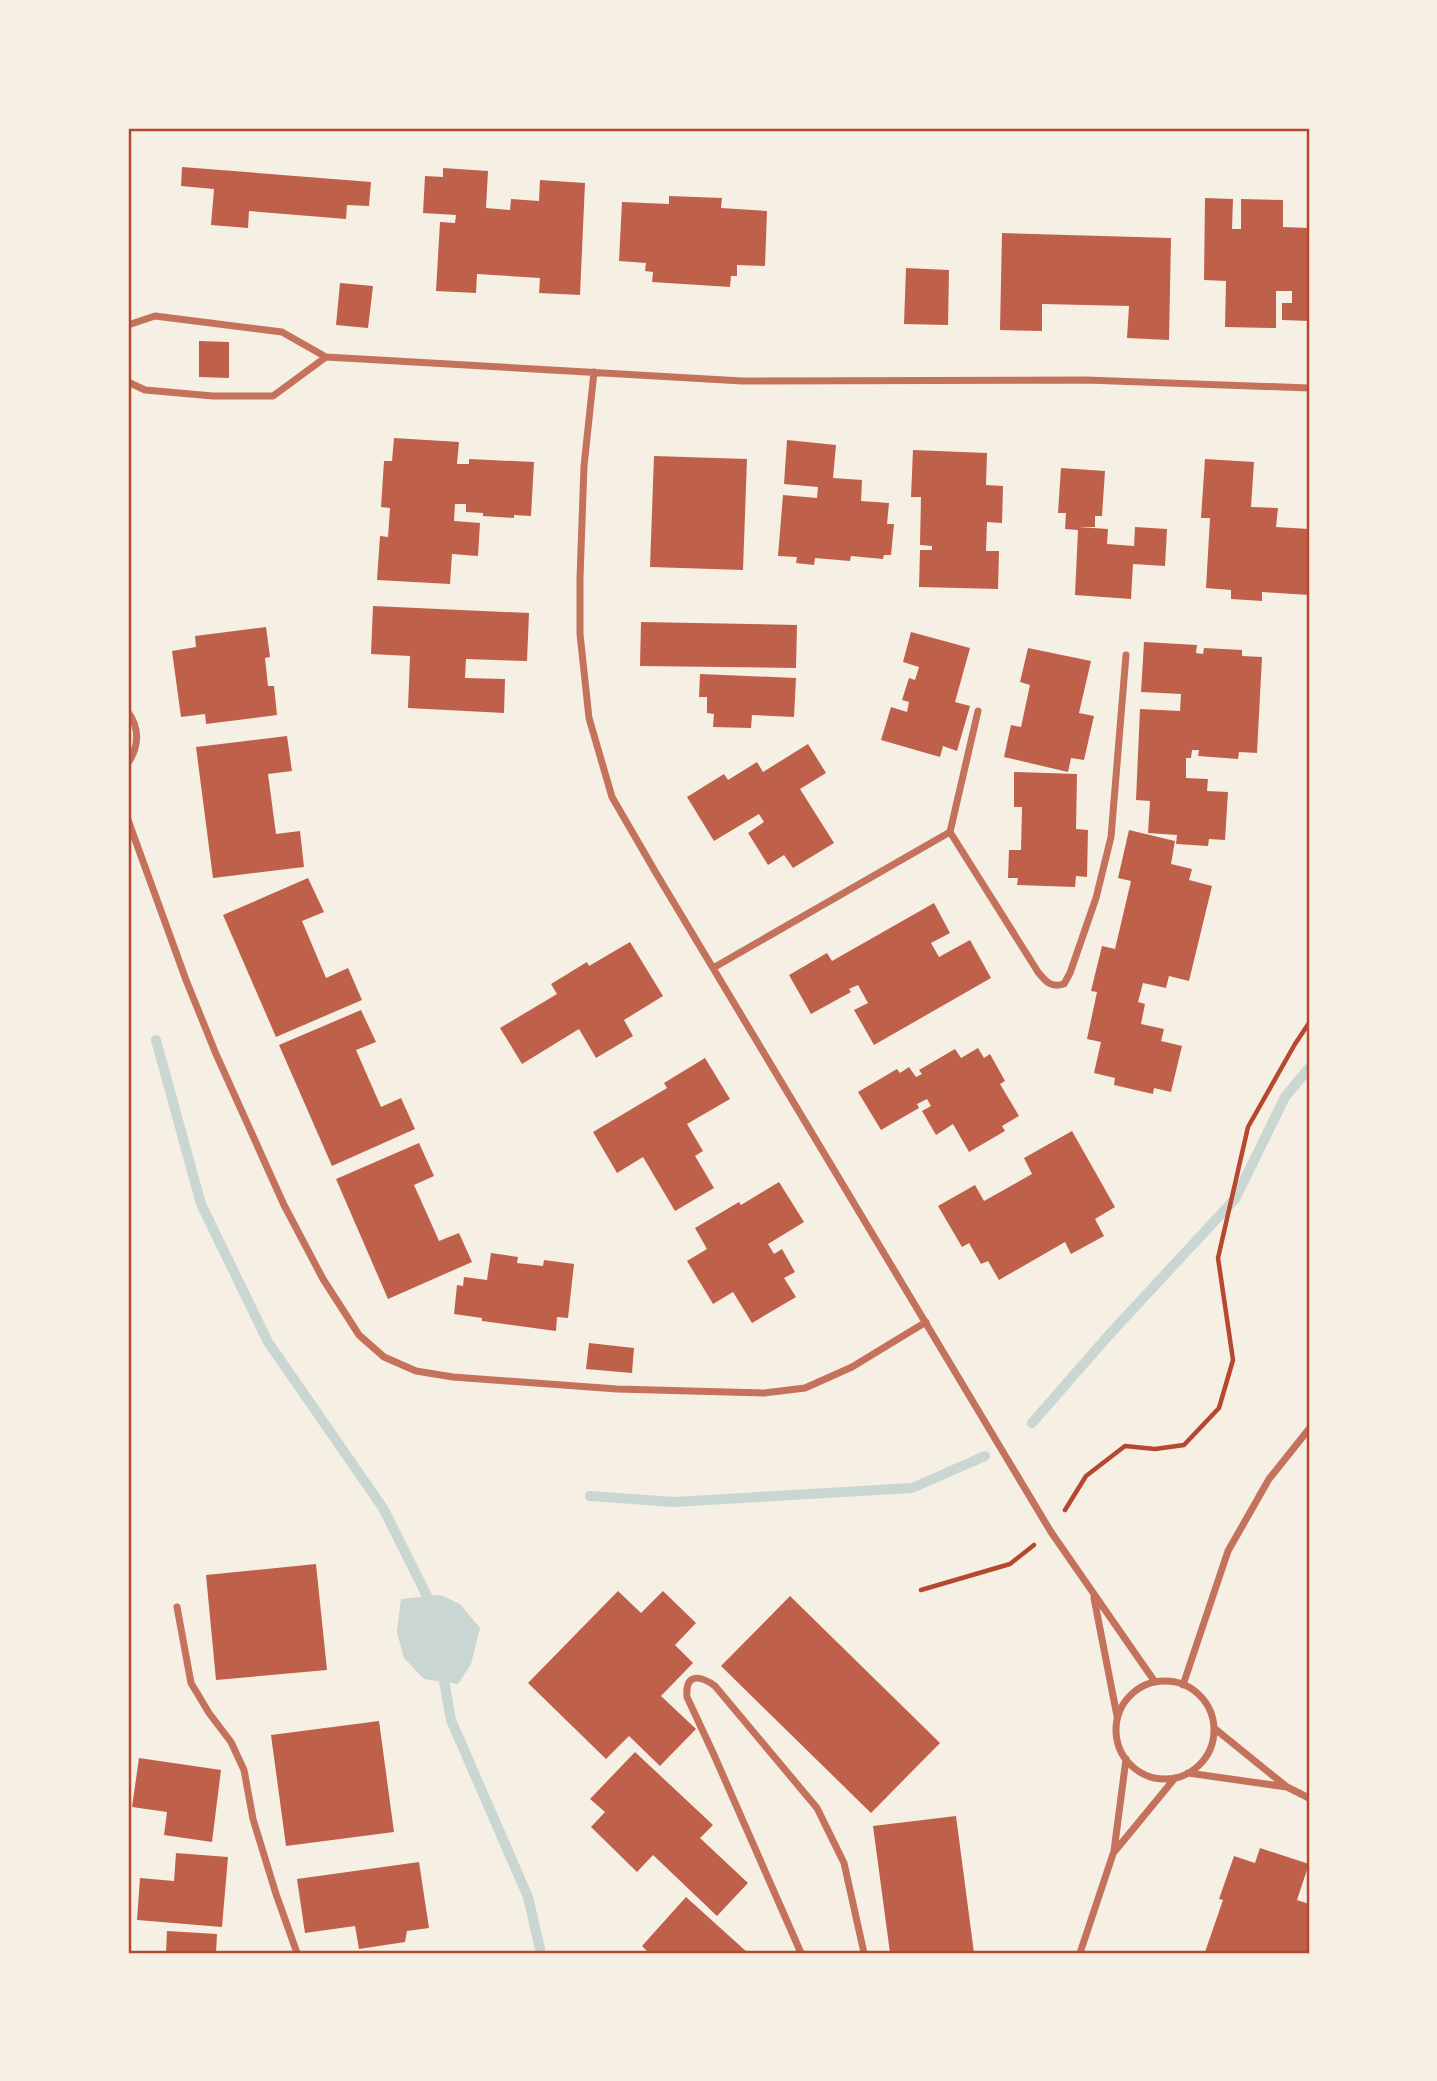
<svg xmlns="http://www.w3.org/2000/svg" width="1437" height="2081" viewBox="0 0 1437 2081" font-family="Literata,serif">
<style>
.water{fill:#c9d6d2}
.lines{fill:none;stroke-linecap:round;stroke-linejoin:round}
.stream{stroke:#c9d6d2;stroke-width:10}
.building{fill:#bf614a}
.path{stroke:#b5482f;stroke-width:4.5}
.minor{stroke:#c5725c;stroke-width:7}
.neatline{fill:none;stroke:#b5482f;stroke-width:2.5}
</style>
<rect width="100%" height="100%" fill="#f6efe4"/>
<path class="water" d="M440,1595L460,1604L480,1628L471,1664L458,1684L424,1679L404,1658L397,1632L401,1599Z"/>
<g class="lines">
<path class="stream" d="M156,1040L201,1204L268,1342L383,1508L428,1598L430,1610
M1032,1423L1108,1336L1235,1199L1285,1097L1309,1068
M590,1496L674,1502L912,1488L985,1456
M442,1670L451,1720L528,1897L541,1953"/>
</g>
<path class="building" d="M182,167L371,182L369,206L347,205L346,219L249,211L248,228L211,225L214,189L181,186Z
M443,168L488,171L486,208L510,210L511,199L539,201L540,180L585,183L580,295L539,293L540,278L477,274L476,293L436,291L440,222L455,223L456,215L423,213L425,176L443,177Z
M669,196L722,198L721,208L767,211L765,266L737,265V276H731L730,287L652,282L653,272L645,271L646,263L619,261L622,202L669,204Z
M1205,198L1233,199L1232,229H1241V199L1283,200V227L1309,228V321L1282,320V303H1292V291H1276V328L1225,327L1226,281L1204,280Z
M1002,233L1171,238L1169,340L1127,338L1129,306L1042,304V331L1000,330Z
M906,268L949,270L948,325L904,324Z
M340,283L373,286L368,328L336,325Z
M199,341L229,342V378L199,377Z
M394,438L459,442L457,464H469V459L534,462L531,516L514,515V518L483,516V513L466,512V504H455L454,521L480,523L478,556L452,554L450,584L377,580L380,536L388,537L390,508L381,507L384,461H392Z
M787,440L836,445L833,478L862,480L861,501L889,503L887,524H894L891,555H884L883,559L851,556L850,561L815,558L814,565L796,563L797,557L778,556L783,495L817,498L818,487L784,484Z
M913,450L987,453L986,485L1003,486L1002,523L987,522L986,551H999L998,589L919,587L920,550H932V546L920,545L921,497H911Z
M654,456L747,459L743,570L650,567Z
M1205,459L1254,462L1251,507L1278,508L1276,527L1309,529V595L1262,592V601L1231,599V590L1206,588L1210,518H1201Z
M1061,468L1105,471L1102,516H1095V527H1078L1108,529L1107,544L1134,546L1135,527L1167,529L1165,566L1133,564L1131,599L1075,595L1078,530L1065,529L1066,513H1058Z
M373,606L529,613L527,661L466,659L465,678L505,679L504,713L408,708L410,656L371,654Z
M641,622L797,625L796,668L640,666Z
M266,627L270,657L265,658L268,686H274L277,715L206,724L205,714L181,717L172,651L196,647L195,636Z
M911,632L970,648L955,702L970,706L957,751L943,746L940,757L881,740L891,707L907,712L909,702L902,700L909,678L915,680L919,667L903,662Z
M1144,642L1197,645L1196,653L1203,654L1204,648L1242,650V656L1262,657L1257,753L1239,752L1238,759L1198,756L1199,750H1192L1191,758H1186V778L1208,779L1207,791L1228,792L1225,840L1209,839L1208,846L1176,844L1177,835L1148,833L1150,801L1136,800L1140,709L1180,711L1181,694L1141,692Z
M1028,648L1091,661L1079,713L1094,716L1084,760L1071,758L1068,772L1004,757L1011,725L1021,727L1030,685L1020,682Z
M700,674L796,678L794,717L752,715L751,728L713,727L714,714L707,713V697H699Z
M287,736L292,771L268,774L276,834L300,831L304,867L213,878L196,747Z
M808,744L826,773L800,789L834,843L793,868L784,855L768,865L748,833L764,822L759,814L714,841L687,797L724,774L728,780L757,762L763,772Z
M1014,772L1077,774L1076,829L1088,830L1087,877L1076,876L1075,887L1017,885L1018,878H1008L1009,850H1021L1022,807H1014Z
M1129,830L1175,841L1171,864L1192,869L1189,880L1212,886L1189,981L1169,976L1166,988L1143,983L1138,1002L1145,1004L1141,1024L1164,1029L1161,1041L1182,1046L1171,1092L1154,1088L1153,1094L1114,1085L1115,1078L1094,1073L1101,1042L1087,1039L1097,992L1091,991L1102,946L1115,949L1131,881L1118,878Z
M308,878L324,912L302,921L326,978L348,968L362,1000L276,1037L223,915Z
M934,903L950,933L931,943L939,957L970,940L991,978L874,1045L854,1010L868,1003L858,985L849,989L851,992L811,1014L789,975L827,953L832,961Z
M630,942L663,996L624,1020L633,1036L596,1058L579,1029L522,1064L500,1028L557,994L551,984L587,962L589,966Z
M361,1010L376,1042L356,1050L381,1107L401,1098L415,1129L332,1166L279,1045Z
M978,1048L984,1058L990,1054L1005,1081L1000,1084L1019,1116L1002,1126L1005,1131L969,1152L953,1124L936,1135L922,1111L931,1106L927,1099L917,1104L919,1108L881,1130L858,1092L897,1069L900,1073L909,1067L916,1077L922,1074L919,1070L955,1049L961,1058Z
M705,1058L730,1099L687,1124L703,1151L695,1156L714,1188L675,1211L643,1157L617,1173L593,1132L667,1088L664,1083Z
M1072,1131L1115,1207L1095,1219L1104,1236L1071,1254L1065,1242L999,1280L988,1261L981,1264L969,1243L962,1247L938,1206L975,1185L984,1201L1032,1174L1024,1158Z
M419,1143L434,1176L414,1185L427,1214L439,1241L459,1233L472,1262L388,1299L336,1179Z
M779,1182L804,1222L768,1244L774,1254L782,1249L795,1272L784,1278L796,1297L752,1323L733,1292L713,1304L687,1261L707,1249L695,1228L739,1202L741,1205Z
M491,1253L518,1257L517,1263L543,1266L544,1260L574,1264L568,1318L557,1317L556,1331L482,1321V1318L454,1314L457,1285L463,1286L464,1277L487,1280Z
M589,1343L634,1348L632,1373L586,1369Z
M316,1564L327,1670L216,1680L206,1575Z
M618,1591L641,1613L663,1591L696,1623L675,1645L693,1663L661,1696L696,1729L660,1766L629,1736L606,1759L528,1683Z
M790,1596L940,1743L871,1813L721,1666Z
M379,1721L394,1832L286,1846L271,1735Z
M635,1752L713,1825L700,1838L748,1883L717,1916L653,1855L637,1872L591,1827L605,1812L590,1799Z
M139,1758L221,1770L212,1842L164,1835L167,1812L132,1807Z
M956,1816L974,1953H890L873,1826Z
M1260,1848L1309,1864L1297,1900L1309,1904V1953L1205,1952L1223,1900L1219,1899L1234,1856L1255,1863Z
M176,1853L228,1857L222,1927L137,1920L140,1878L174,1881Z
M419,1862L429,1928L407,1931L405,1942L359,1949L355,1926L305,1933L297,1879Z
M686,1897L748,1953H649L642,1946Z
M167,1931L217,1934L216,1953H166Z"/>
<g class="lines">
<path class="path" d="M1065,1510L1086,1476L1125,1446L1155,1449L1184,1445L1219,1408L1233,1360L1218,1258L1248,1127L1295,1044L1309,1023
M921,1590L1010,1564L1034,1545"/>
<path class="minor" d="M128,325L155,316L282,332L326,357L742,381L1086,380L1309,388
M594,372L584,466L580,578V634L589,718L612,797L656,873L1051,1532L1155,1682
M128,382L145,390L213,396H273L326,357
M978,711L950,832L1038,972C1046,982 1051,988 1064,984L1070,973L1096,898L1111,837L1126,655
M128,712C140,728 139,747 128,763
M128,820L186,980L216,1054L284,1205L323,1279L359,1335L384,1357L416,1371L453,1377L617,1389L764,1393L805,1388L852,1367L926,1322
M713,968L950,832
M1094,1598L1117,1716
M177,1607L191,1683L209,1713L231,1742L244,1770L253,1819L276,1894L297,1953
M1116 1730a49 49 0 1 1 98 0a49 49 0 1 1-98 0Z
M1183,1685L1228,1551L1269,1479L1309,1429
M1214,1728L1287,1787L1309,1798
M1188,1773L1287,1787
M1115,1851L1175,1778
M801,1953L714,1755L687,1697C685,1673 700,1675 715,1686L817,1808L844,1863L864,1953
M1080,1953L1114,1851L1126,1759"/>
</g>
<rect width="1437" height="2081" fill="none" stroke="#f6efe4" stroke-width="259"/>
<rect x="130" y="130" width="1178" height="1822" class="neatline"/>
</svg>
